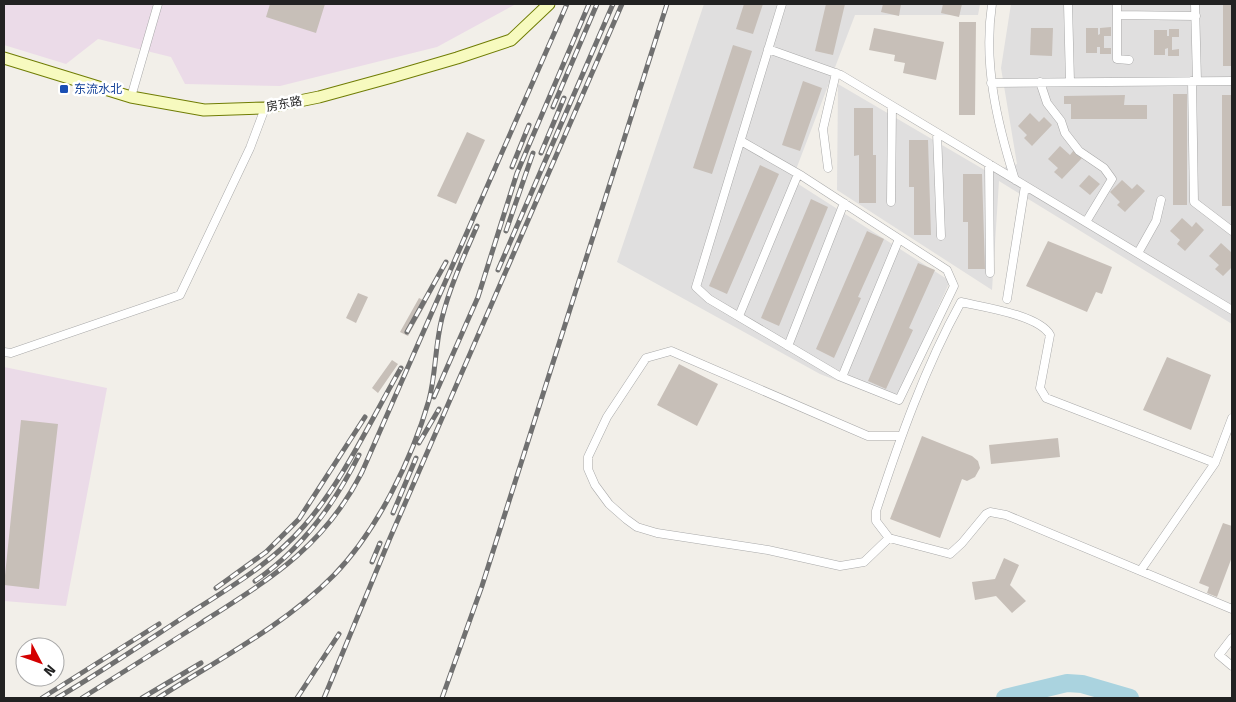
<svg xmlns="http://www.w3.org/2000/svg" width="1236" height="702" viewBox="0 0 1236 702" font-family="'Fira Sans','Noto Sans SC',sans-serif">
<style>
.residential{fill:#e0dfdf}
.industrial{fill:#ebdbe8}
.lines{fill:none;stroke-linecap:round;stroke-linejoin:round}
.river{stroke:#aad3df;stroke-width:18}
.building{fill:#c7bfb8}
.street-casing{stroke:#a9a9a9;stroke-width:9}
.secondary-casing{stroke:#707d05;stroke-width:13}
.street{stroke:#fff;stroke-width:8}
.secondary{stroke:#f7fabf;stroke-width:11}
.rail-casing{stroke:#707070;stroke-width:5}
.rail{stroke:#fff;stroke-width:3;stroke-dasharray:9;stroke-linecap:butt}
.transit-dot{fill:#1a4fb4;stroke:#fff;stroke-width:2}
.labels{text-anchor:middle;stroke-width:5;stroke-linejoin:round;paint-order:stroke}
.transit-label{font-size:12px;fill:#164399;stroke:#fff;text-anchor:start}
.street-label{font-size:12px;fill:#222;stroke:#fff}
</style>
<rect width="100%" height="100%" fill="#f2efe9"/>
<path class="residential" d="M704,4H980L978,15H855L792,180L950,281L895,403L820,374L617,262Z
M1011,4H1232V324L999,181L992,290L837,190L838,84L988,172L1017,164L1001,68Z"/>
<path class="industrial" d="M4,4H516L437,47L280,86L185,84L171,57L98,39L66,64L4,45Z
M4,367L107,388L66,606L4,601Z"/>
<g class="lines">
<path class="river" d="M1005,698L1067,683L1082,684L1130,698"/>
</g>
<path class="building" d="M270,4H325L316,33L266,17Z
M744,4H763L753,34L736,29Z
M826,4H845L833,55L815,51Z
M883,4H901L899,16L881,12Z
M943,4H962L959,17L941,13Z
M1223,4H1232V66H1223Z
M959,22H976L975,115H959Z
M1111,27V36H1104V48H1111V54H1100V47H1097V53H1086V28H1098V35L1100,34V28Z
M874,28L944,42L936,80L903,73L905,63L894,61L895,55L869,50Z
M1031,28H1053L1052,56L1030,55Z
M1169,29H1179V37H1172V50L1179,49V56H1168V48L1165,49V55H1154V30H1167V36H1169Z
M733,45L752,51L712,174L693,168Z
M803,81L822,88L800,151L782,145Z
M1173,94H1187V205H1173Z
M1125,95L1124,105H1147V119H1071V104H1064V96Z
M1222,95H1232V206H1222Z
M854,108H873V155H876V203H859V155L854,156Z
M1030,113L1039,122L1044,117L1052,125L1032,146L1024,138L1027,135L1018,126Z
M467,132L485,140L456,204L437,196Z
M909,140H928L931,235H914V187H909Z
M1060,146L1070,155L1074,150L1082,158L1062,179L1054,172L1058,168L1048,159Z
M760,165L779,174L727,294L709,286Z
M963,174H982L985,269H968V222H963Z
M1089,175L1100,184L1090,195L1079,186Z
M1122,180L1132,189L1137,184L1145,191L1125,212L1117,205L1120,202L1110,192Z
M811,199L828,207L779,326L761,318Z
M1182,218L1192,227L1196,222L1204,230L1185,251L1177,244L1180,240L1170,231Z
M867,231L884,239L858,297L861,298L834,358L816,349Z
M1048,241L1112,267L1102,294L1096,292L1087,312L1026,286Z
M1221,243L1231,252L1232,251V267L1223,276L1215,269L1219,265L1209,256Z
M918,263L935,270L909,328L913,330L886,389L868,381Z
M358,293L368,297L356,323L346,318Z
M419,298L427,302L408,336L400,332Z
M1167,357L1211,375L1191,430L1143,410Z
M392,360L398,364L378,393L372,388Z
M679,364L718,384L697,426L657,405Z
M21,420L58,424L39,589L4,585Z
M922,436L972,456L978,461L980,468L975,477L967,481L962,479L940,538L890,519Z
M1058,438L1060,457L991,464L989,445Z
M1223,523L1232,526V557L1217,597L1207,593L1209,587L1199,583Z
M1004,558L1019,565L1010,585L1026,601L1012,613L996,596L975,600L972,582L995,579Z"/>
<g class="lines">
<g class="street-casing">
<path id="street" d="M992,4C983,64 997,123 1015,180
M1068,4L1070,82
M1117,4V15L1196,16
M1195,4L1197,81
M1117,15V59L1129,60
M768,49L841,75L1232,310
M1192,81L1194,202L1232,231
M1040,82L1047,103L1061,121L1065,133L1079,151L1104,168L1112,179L1086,222
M991,83L1232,81
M131,97L158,4
M937,133L941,236
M741,141L802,176L947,270L954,286L899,400L839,376L709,299L696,287L782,4
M989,164L990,273
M828,168L823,129L836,73
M891,202L892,106
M1138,253L1156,221L1161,200
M1007,299L1025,186
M739,316L798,174
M788,346L844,203
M4,352L11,353L180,295L250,148L265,108
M842,377L899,239
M1215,463L1046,398L1040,388L1050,335C1039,315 983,307 961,302C925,367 899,441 876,511V521L889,538L950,554L962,543L986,514L990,512L1006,515L1232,609
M889,538L864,562L840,566L768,550L657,533L637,527L626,519L609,504L595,485L588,469V457L607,417L646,358L671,351L868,436H901
M1141,570L1215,463L1232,418
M1232,638L1219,655L1232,666"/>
</g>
<g class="secondary-casing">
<path id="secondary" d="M4,58L131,97L204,110L265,108L319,97L392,77L457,58L511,40L549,4"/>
</g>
<use href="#street" class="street"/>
<use href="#secondary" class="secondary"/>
<g class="rail-casing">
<path id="rail" d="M553,107L597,4
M541,153L564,98
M512,167L529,125
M506,231L533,153
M498,270L613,4
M407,332L446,262
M434,397L478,297L517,173L589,4
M419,443L439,409
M393,513L416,458
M372,562L380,543
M255,581C302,549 334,505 359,455
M216,588L266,552L299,519L365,417
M42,698L159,624
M57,698C101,672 144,643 187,615C229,588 271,564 304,526C344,480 370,421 401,368
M82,698C122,673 161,648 201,623C270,579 324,547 362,472L567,4
M142,698L201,663
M158,698C217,660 284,626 334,575C377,531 412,459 429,400C436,373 435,345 442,318C450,286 464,256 477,226
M297,698L339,634
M324,698L390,538L622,4
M442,698L482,586L667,4"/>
</g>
<use href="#rail" class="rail"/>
</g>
<rect class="transit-dot" x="59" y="84" width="10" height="10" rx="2.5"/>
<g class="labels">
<g class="transit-label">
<text x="74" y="93">东流水北</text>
</g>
<g class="street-label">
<text transform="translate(284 104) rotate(-11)" y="4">房东路</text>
</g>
</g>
<rect width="1236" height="702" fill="none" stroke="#222222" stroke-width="10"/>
<g transform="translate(40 662) rotate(131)"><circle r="24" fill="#ffffff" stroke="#a7a7a7"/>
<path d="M0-4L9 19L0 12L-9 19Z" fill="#d40000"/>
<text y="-8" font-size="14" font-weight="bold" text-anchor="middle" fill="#222222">N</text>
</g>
</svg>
